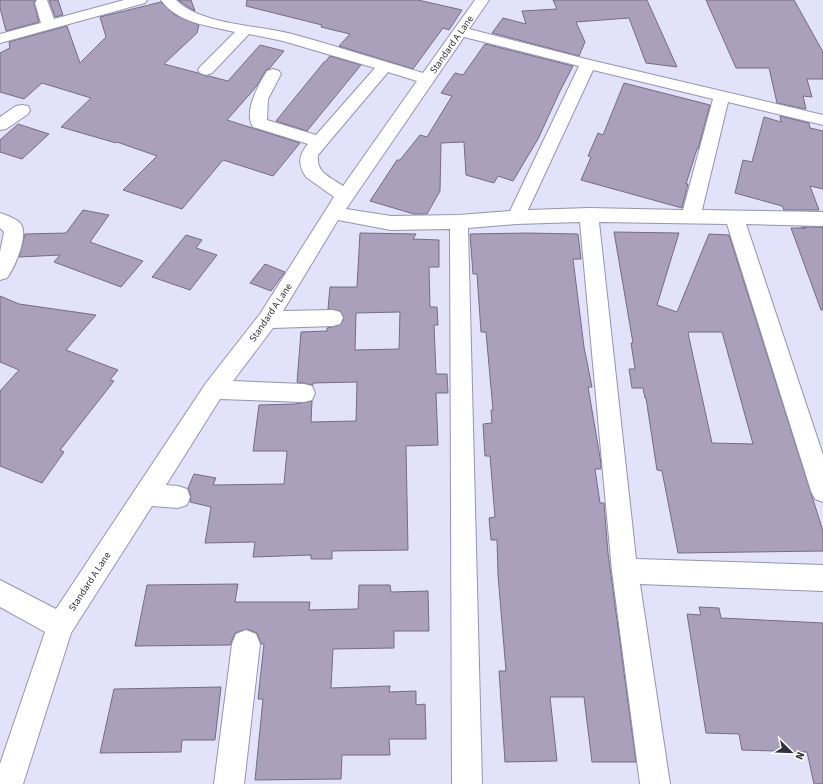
<svg xmlns="http://www.w3.org/2000/svg" width="823" height="784" viewBox="0 0 823 784" font-family="'Source Sans 3',sans-serif">
<style>
.building{fill:#aba0bb;stroke:#756b84;fill-rule:evenodd}
.lines{fill:none;stroke-linecap:round;stroke-linejoin:round}
.minor-casing{stroke:#9494b0;stroke-width:2}
.minor{fill:#fff;fill-rule:evenodd}
.labels{text-anchor:middle;stroke-width:3.5;stroke-linejoin:round;paint-order:stroke}
.street-label{font-size:10px;fill:#30303b;stroke:#fff}
</style>
<rect width="100%" height="100%" fill="#e2e3fa"/>
<path class="building" d="M0,0H35L34,3L39,22L6,31L0,8Z
M49,0H58L63,15L55,17Z
M178,0H191L195,11L188,7Z
M247,0H418L462,10L449,30L443,28L413,69L339,46L350,34L321,27L322,25L246,6Z
M553,0H647L677,67L646,63L629,18L576,22L585,42L579,56L492,33L503,18L526,24L522,11L557,9Z
M706,0H794L823,52V79H807L812,97L803,96L806,109L777,103L769,68H736Z
M161,2L175,15L199,25L197,33L164,64L198,73L206,76H209L228,81L260,45L284,51L269,69L266,70L256,87L227,120L300,143L273,176L223,160L182,209L123,190L157,156L117,142L116,143L61,127L91,98L42,83L24,99L0,92V53L10,48L9,42L67,26L80,63L106,37L100,17Z
M485,44L573,66L560,91L538,139L513,181L498,176L494,183L466,175L464,142L441,143L440,191L427,214H414L370,201L397,160H400L420,135L427,137L452,96L441,93L455,73L463,75Z
M330,56L361,65L307,131L276,121L324,62H325Z
M624,83L710,105L698,149H697L686,184H688L682,208L581,180L591,157L588,156L598,133L603,135Z
M780,116L809,123L810,128L823,131V189L810,186L819,210H784L782,206L735,193L743,160L752,162L764,117L781,122Z
M18,124L49,134L22,159L0,152V140Z
M83,210L109,215L90,242L143,261L121,287L54,262L60,255L19,257L25,234L66,233Z
M801,227H823V310H821L791,228H806Z
M614,232L679,233L657,305L677,312L709,234L729,235L823,531V551L678,553L662,471L657,470L646,398H645L643,388H632L629,369H635L631,343H633ZM689,332H722L753,444L712,443L688,333H689Z
M360,233L416,234L413,239L439,240V267H429L430,307H437L438,325H434L436,374H447L448,393H436L438,445L406,446L408,550L332,551V559H311V555L253,557L255,542L205,543L211,507L190,502L191,496L188,488L194,474L216,478L213,485L284,484L287,451H253L259,405L295,404L312,401L311,422L356,421L357,382L313,383V385L297,382L301,332L327,331V328L340,325L344,319L340,311L328,309L330,287H357ZM400,312L399,349L355,350L356,313Z
M527,233L578,234L581,259H573L584,347L592,387H588L601,463V469H595L600,503H604L608,553L636,762H592L584,697H550L557,761L505,762L499,671H506L498,575L497,540H491L489,518L495,517L490,456H485L483,424L492,423L491,410H493L486,332H481L477,274H473L470,234Z
M186,235L202,240L196,248L217,255L190,290L152,277Z
M265,264L285,272L271,291L250,283Z
M0,296L19,304L96,315L66,350L118,370L110,380L114,381L60,450L64,452L42,483L0,466V391L19,370L0,362Z
M238,584L235,602H310L309,610L358,609L359,585H390L391,592L428,591L429,631H394V648L333,649L331,688L390,686L389,692L416,691V705L425,704L426,739H389L390,755H342L341,779L255,780L263,699H258L264,644H261L257,633L247,629L235,633L230,645L135,646L147,585Z
M699,607L719,608L721,618L823,623V784H814L807,752L742,750L739,734L706,733L687,614L701,615Z
M221,687L215,740H182L181,752L100,753L114,689Z"/>
<g class="lines">
<g class="minor-casing">
<path id="minor" d="M37,0H47L54,19L124,0H147L145,3L0,43V34L41,23L35,3Z
M161,0H176C201,25 258,25 292,34C336,46 379,60 423,73L475,0H489L469,29L590,60L823,115V125L728,102L702,210L823,212V226L746,224L823,455V502L815,499L811,491L727,224L599,222L636,559L823,565V591L640,584L670,784H640L612,571L580,222L516,224L468,228L482,784H452L450,229L391,230L338,220L283,311L333,310L340,312L343,318L340,324L333,326L273,328L233,381L304,384L312,386L315,393L312,400L304,402L220,399L166,485L178,486L187,489L190,497L187,505L178,508L152,506L71,633L23,784H0V764L45,632L0,607V580L56,609L206,383L260,314L334,197L306,177C298,165 298,156 308,144L253,127C243,112 259,84 267,71L273,69L279,71L281,74L268,99L267,120L316,135L375,68L283,41L249,34L212,73L206,75L200,73L198,70L200,67L235,32C210,26 177,23 161,0ZM464,37L579,66L510,211L459,215L391,216L346,209ZM593,70L713,99L683,210L589,208L528,210ZM388,72L417,81L343,186C329,176 316,173 318,155Z
M22,105L28,106L30,110L28,114L6,129L0,130V117L16,106Z
M0,213C6,215 15,218 20,223C30,233 14,269 7,278L0,280V252L4,232L0,228Z
M246,630L256,634L260,644L244,784H214L232,644L236,634Z"/>
</g>
<use href="#minor" class="minor"/>
</g>
<g class="labels">
<g class="street-label">
<text transform="translate(451 44) rotate(-55)" y="4">Standard A Lane</text>
<text transform="translate(270 312) rotate(-56)" y="4">Standard A Lane</text>
<text transform="translate(89 581) rotate(-57)" y="4">Standard A Lane</text>
</g>
</g>
<g transform="translate(791 752) rotate(113)" stroke="#ffffff" stroke-width="3" paint-order="stroke">
<path d="M0-3L7 15L0 10L-7 15Z" fill="#30303b"/>
<text y="-6" font-size="11" font-weight="bold" text-anchor="middle" fill="#30303b">N</text>
</g>
</svg>
